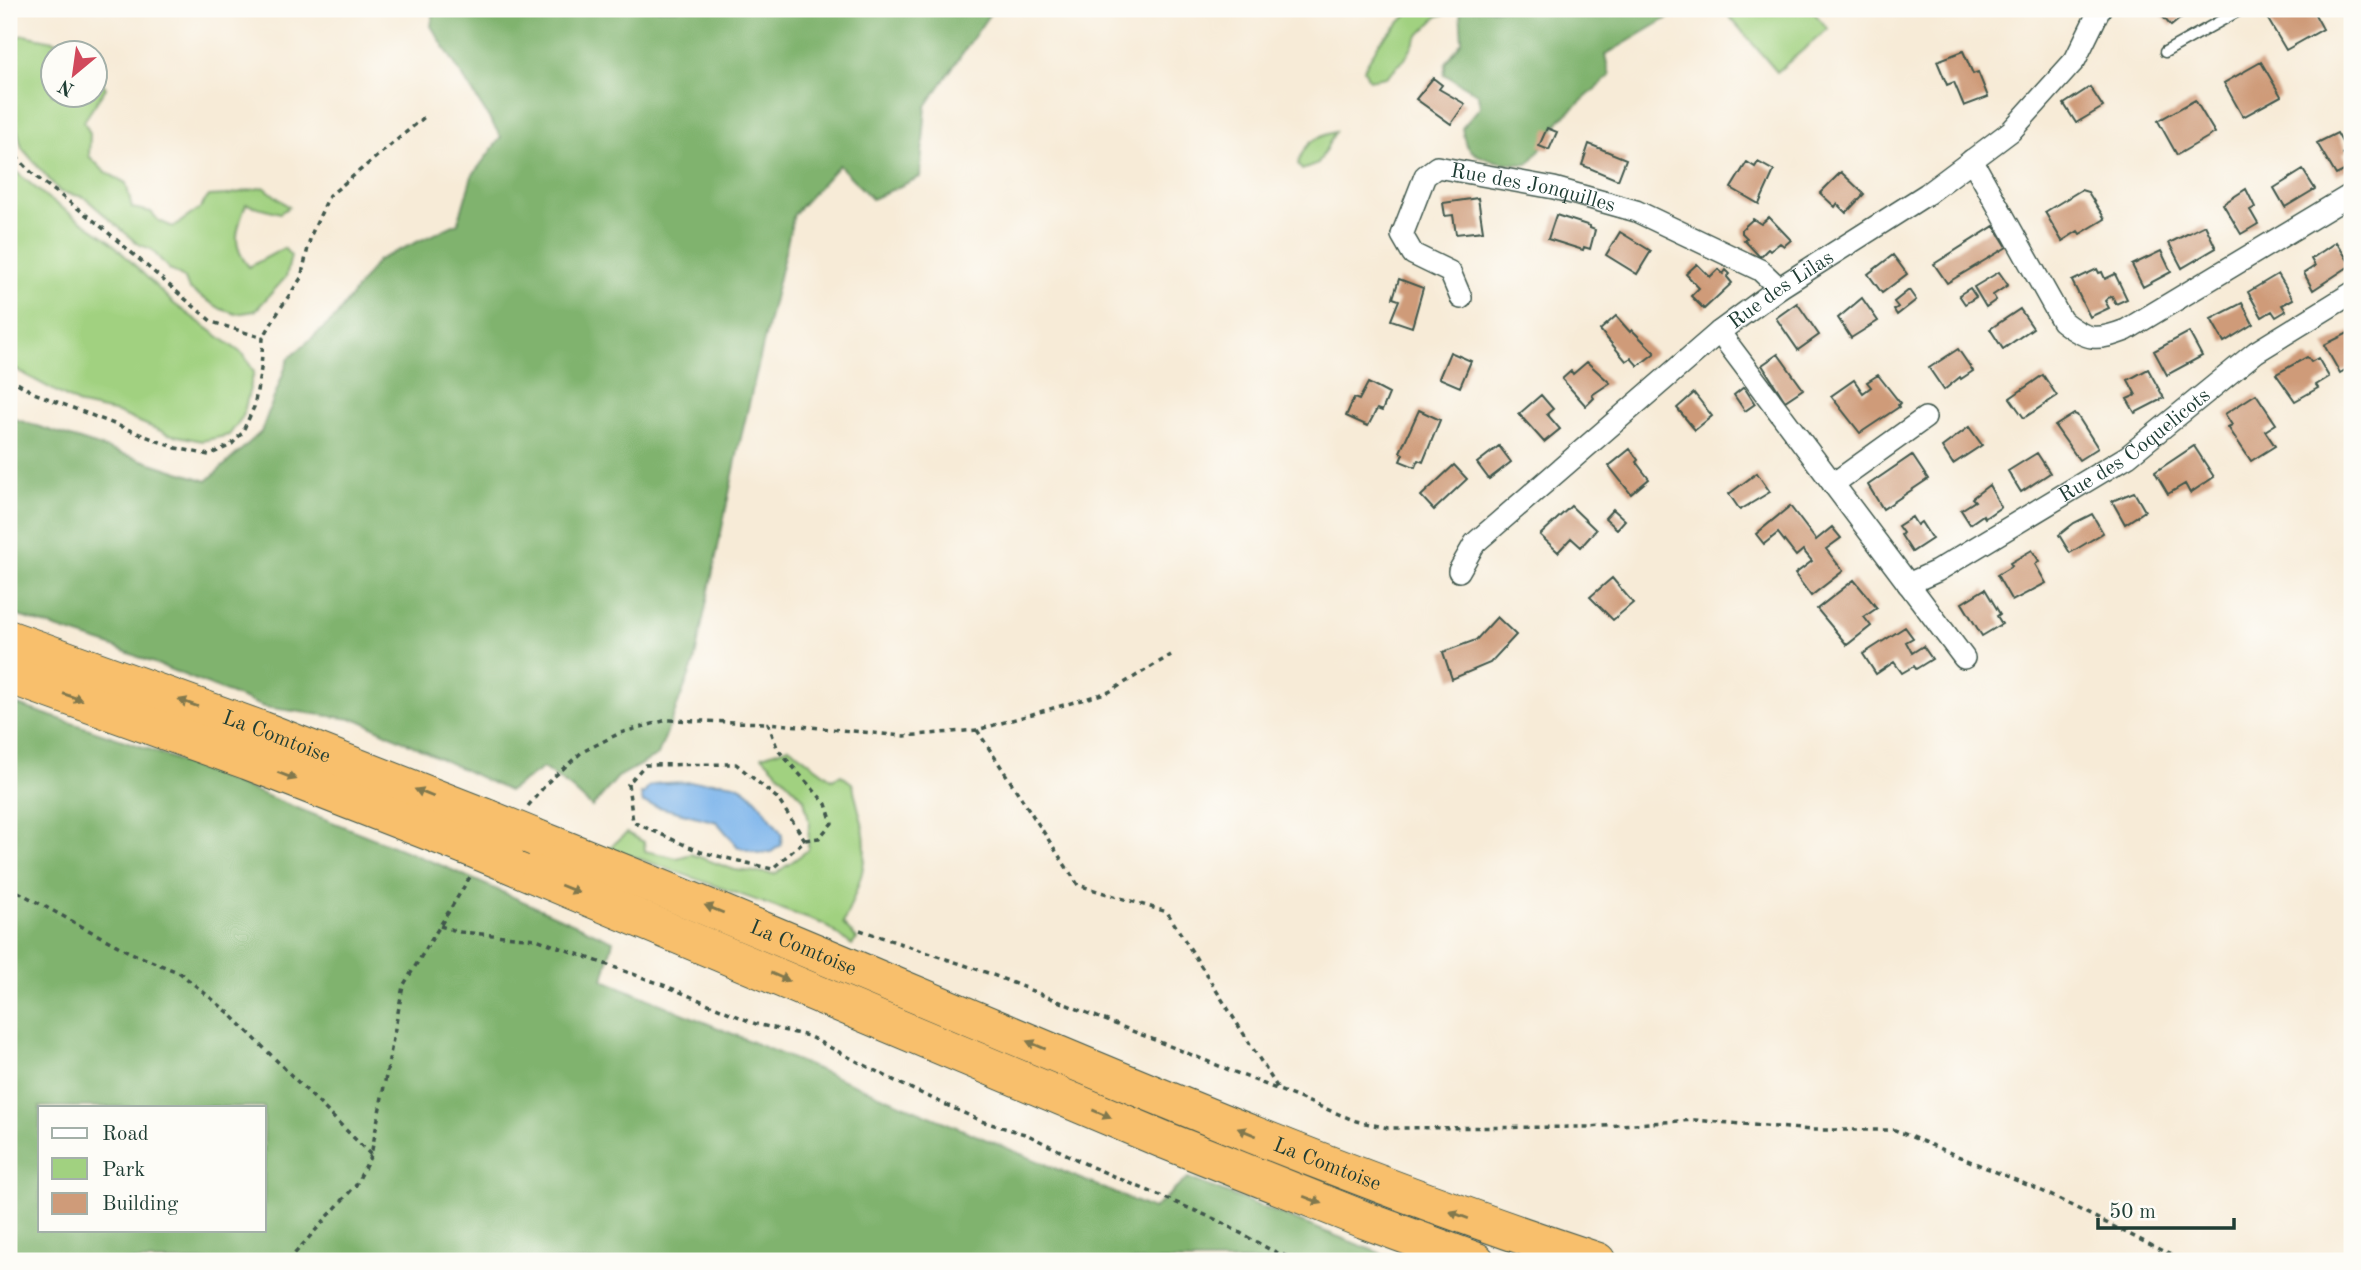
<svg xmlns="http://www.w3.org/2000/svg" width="2361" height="1270" viewBox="0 0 2361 1270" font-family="'Old Standard TT',serif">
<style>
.green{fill:#a1d180;stroke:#60875a;stroke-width:2}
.forest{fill:#80b36e;stroke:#507851;stroke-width:2;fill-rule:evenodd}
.water{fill:#7bb4eb;stroke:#4d7890;stroke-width:2}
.building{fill:#cf9b79}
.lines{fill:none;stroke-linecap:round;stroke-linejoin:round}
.service-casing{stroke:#3f574c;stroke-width:13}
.minor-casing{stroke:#3f574c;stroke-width:24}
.motorway-casing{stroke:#3f574c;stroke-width:39}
.path{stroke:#3f574c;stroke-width:3.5;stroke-dasharray:5 5;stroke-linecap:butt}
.service{stroke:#fff;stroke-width:10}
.minor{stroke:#fff;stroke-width:21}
.motorway{stroke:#f8bf6c;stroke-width:37}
.motorway-bridge-casing{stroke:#3f574c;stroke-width:39;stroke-linecap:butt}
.motorway-bridge{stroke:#f8bf6c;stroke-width:37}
.oneway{fill:#81784d}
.labels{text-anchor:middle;stroke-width:5;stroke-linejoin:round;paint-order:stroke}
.street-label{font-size:21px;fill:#1f3d34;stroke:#fdfcf7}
</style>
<rect width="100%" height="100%" fill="#fdfcf7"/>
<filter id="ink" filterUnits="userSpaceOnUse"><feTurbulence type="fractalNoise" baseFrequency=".0143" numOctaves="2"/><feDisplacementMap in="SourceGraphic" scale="14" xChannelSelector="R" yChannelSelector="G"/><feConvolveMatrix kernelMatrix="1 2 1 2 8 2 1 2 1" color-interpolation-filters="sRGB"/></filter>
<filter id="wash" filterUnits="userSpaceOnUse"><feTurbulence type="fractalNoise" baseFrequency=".00686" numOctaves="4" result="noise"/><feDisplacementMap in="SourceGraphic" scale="28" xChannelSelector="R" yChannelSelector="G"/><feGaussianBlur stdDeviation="1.57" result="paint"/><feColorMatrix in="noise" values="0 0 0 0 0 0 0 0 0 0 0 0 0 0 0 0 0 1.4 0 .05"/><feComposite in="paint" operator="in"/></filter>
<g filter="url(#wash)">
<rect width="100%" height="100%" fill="#f7ebd7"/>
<path class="green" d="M1413,9H1460L1438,16L1417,37L1405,59L1386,77L1369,80L1364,69L1379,43Z
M1723,9H1811L1828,29L1777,72Z
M24,35L83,47L85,52H52V94H94L95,71L106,88L84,121L90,134L89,156L105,172L126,183L132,208L151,212L159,221L173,227L199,209L209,196L227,195L264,187L289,207L280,213L246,204C237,229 230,244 249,267L284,248L291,256L286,277L255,311L236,314L221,309L189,289L185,279L169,269L151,249L138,244L84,197L60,192L22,148L9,98V39Z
M1335,132L1318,164L1302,170L1298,164C1304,143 1315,137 1335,132Z
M9,166L49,199L108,239L173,303L244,355L254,372L243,416L229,435L202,441L168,434L118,413L81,405L9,366Z
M789,747L832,779L841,775L853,784C855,799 860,812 863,827C870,865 857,889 843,924L857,939L852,945L823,924L609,848L627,833L644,842L645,851L677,858L691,854L735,870L775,874L808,850L809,821L804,799L762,756Z"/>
<path class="forest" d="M434,9H993L926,106L920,177L872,199L839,165L794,214L739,446L694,663L658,755L618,777L592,807L572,789L543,768L509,791L359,720L264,707L106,644L9,613V417L207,481L261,432L289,358L335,318L378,260L458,223L472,176L501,137L431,26Z
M1460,9H1683L1605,55L1610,76L1560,120L1539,151L1528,164C1510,165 1475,161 1466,144C1464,140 1463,133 1462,128L1480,107L1478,94L1444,74L1446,63L1462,41Z
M9,702L149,749L443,866L613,941L603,980L1153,1209L1188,1178L1400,1261H9ZM264,1107V1230H40V1107Z"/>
<path class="water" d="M659,783C677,783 722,779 737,785C756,793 770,818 782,834L781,845L771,852L758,853L738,847L717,822L643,803L641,794H644L648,787Z"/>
<g id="blocks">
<path class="building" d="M2156,9H2184L2177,14L2181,18L2171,26Z
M2279,9H2312L2323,29L2286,50L2266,16Z
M1963,51L1973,74L1978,72L1988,97L1964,106L1954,82L1947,85L1937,61Z
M2261,62L2281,96L2243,117L2224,83Z
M1433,78L1442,85L1439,89L1465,104L1451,124L1416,99Z
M2090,87L2103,107L2076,123L2064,104Z
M2195,100L2215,133L2177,155L2158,121Z
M1547,128L1557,132L1549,150L1539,146Z
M2337,133L2347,151L2343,153L2350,168L2336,175L2317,143Z
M1589,144L1626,159L1618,180L1582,165Z
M1747,162L1755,167L1758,162L1774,171L1759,204L1731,188Z
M2303,170L2315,189L2285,207L2274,188Z
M1841,172L1864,194L1846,213L1837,204L1835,207L1820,193Z
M2246,189L2255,207L2250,210L2258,224L2241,234L2223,204Z
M2081,190L2088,192L2105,219L2080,234L2078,231L2062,241L2045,212Z
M1478,198L1483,231L1456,234L1453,215L1445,216L1443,203Z
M1556,215L1590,226V228L1595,230L1590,249L1584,247L1583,250L1548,239Z
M1769,217L1791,240L1784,246L1780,243L1770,251L1768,249L1760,257L1744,240L1747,238L1742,233V229L1753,219L1761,224Z
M2205,225L2216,248L2182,268L2169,243Z
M1994,226L2007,247L1947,283L1934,264Z
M1620,232L1651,251L1637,274L1606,255Z
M2336,242L2351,265L2313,290L2304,273L2315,266L2311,259Z
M2161,251L2171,272L2143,287L2132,265Z
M1893,255L1907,274L1882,293L1868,274Z
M1697,264L1710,277L1718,269L1723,274L1726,270L1730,274L1727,277L1732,283L1704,309L1691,296L1699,288L1686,274Z
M2097,269L2099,273L2102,272L2105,279L2115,274L2127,299L2116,304L2112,296L2108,298L2105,301L2109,308L2090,317L2072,281Z
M1999,272L2008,285L1993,295L1996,300L1986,307L1974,287Z
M2278,274L2293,299L2282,305L2286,311L2276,317L2272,311L2262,317L2248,292Z
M1399,279L1423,288L1412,327L1391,320L1399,300L1393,298Z
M1970,288L1976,297L1965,304L1959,295Z
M1909,290L1916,300L1897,315L1894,310L1898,307L1894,302Z
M1862,298L1878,321L1851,338L1838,318Z
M1797,303L1819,335L1798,350L1776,318Z
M2242,303L2253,324L2224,342L2211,319Z
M2020,309L2033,328L2003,349L1990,329Z
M1616,316L1630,332L1632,330L1655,353L1638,366L1631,358L1626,361L1600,330Z
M2352,331V366L2340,373L2324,345Z
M2189,332L2202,356L2167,375L2154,351Z
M1958,349L1973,371L1961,379L1960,377L1944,390L1929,368Z
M1450,352L1471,361L1460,387L1439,378Z
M1778,354L1803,389L1785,401L1762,365Z
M2307,357L2311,362L2318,358L2329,377L2316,385L2318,388L2295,401L2276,374Z
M1587,362L1610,383L1592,395L1594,398L1586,406L1562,379L1571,371L1573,374Z
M2148,369L2164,398L2135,413L2127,399L2136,395L2128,380Z
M1878,375L1900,403L1898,405L1899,407L1860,433L1831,396L1854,380L1863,393L1871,387L1867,382Z
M2043,375L2057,396L2024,418L2010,398Z
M1368,383L1389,394L1382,411L1377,409L1368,426L1346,416L1354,398L1359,400Z
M1744,387L1755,404L1745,411L1734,395Z
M1694,393L1712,416L1695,430L1677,408Z
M2256,394L2276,424L2265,431L2275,446L2251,461L2228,427L2232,425L2225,414Z
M1541,395L1553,409L1547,414L1560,429L1544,442L1519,414Z
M1419,410L1440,420L1423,462L1418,460L1415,467L1400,461L1403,454L1400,452Z
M2074,414L2077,415L2098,448L2079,460L2055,426Z
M1969,427L1982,445L1953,464L1942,447Z
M1499,446L1511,462L1489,479L1477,463Z
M2194,446L2214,477L2190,493L2185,484L2168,494L2155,472Z
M1630,449L1638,460L1636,462L1649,479L1631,494L1609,466Z
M2037,453L2050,473L2021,492L2008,471Z
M1912,455L1928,479L1883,509L1868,485Z
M1454,465L1467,479L1434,510L1421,496Z
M1757,473L1770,492L1740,510L1729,494Z
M1989,485L2001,507L1985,518L1983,515L1970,524L1961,510L1975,501L1972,498Z
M2134,492L2145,511L2125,524L2112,501Z
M1571,506L1596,530L1581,547L1571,538L1558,552L1540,535Z
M1790,506L1816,540L1832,527L1841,538L1826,549L1843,571L1811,596L1795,574L1812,561L1803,550L1796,556L1778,533L1764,544L1756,534Z
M1613,509L1625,520L1617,529L1605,518Z
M2092,514L2103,533L2070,553L2059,535L2074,523Z
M1912,517L1917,525L1921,522L1932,539L1912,552L1901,535L1903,533L1898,526Z
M2032,550L2039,561L2035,564L2046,583L2012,601L1997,575L2012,566L2010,563Z
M1612,578L1633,603L1613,620L1590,597Z
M1854,580L1877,608L1864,617L1871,626L1847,645L1817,609Z
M1985,589L2000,614L1997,616L2002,624L1982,636L1962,603Z
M1497,617L1516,635L1490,663L1452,679L1443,652L1476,640Z
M1905,627L1913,638L1906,642L1912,653L1923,646L1932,659L1916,669L1914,666L1902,673L1894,662L1876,674L1863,654Z"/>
</g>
</g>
<g filter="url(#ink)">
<use href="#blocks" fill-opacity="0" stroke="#3f574c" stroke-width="2"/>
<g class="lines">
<g class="service-casing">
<path id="service" d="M2165,52L2242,9"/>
</g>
<g class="minor-casing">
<g id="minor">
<path d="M1972,160L2062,321C2087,341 2097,341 2126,330L2352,194"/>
<path id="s1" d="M1461,298L1450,272L1413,254L1402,235L1425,176L1437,167L1554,188L1636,211L1760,270L1779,288"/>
<path d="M1719,332L1964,658"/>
<path d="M1833,484L1925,418"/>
<path id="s2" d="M1459,571L1475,543L1719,332L1779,288L1927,194L2011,131L2075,60L2100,9"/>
<path id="s3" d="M1908,584L1937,571L2128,456L2256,352L2352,293"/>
</g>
</g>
<g class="motorway-casing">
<g id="motorway">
<path id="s4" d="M9,639L262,730L487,818"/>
<path d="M9,675L248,761L466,846"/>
<path id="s5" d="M536,838C891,977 1235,1142 1597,1261"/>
<path d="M507,863L1162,1139L1362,1219L1476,1261"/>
</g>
</g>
<path class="path" d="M9,149L35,176L97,223L212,322L263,338
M9,378L34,393L176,448L209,455L231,445L242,433L254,407L261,369L263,338L280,309L301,278L311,235L329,196L427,115
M977,730L1078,885L1167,912L1279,1090
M528,806L548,782L582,752L620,733L667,720L768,723
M805,840L777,798L736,764L645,765L628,784L633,822L701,852L772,869L805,840L819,838L832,823L826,804L778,750L768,723L904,736L977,730L1109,692L1171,655
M9,887L129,952L180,973L228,1012L371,1155
M440,926L460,932L536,939L666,986L756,1024L808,1036L901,1084L981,1121L1028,1135L1092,1167L1217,1220L1269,1249L1298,1261
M860,930L988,973L1356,1121L1388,1128L1589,1127L1695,1120L1812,1130H1895L2042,1191L2183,1261
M288,1261L356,1185L371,1155L403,986L470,877"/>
<use href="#service" class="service"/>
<use href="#minor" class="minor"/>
<use href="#motorway" class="motorway"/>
<g class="motorway-bridge-casing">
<path id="motorway-bridge" d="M487,818L536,838
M466,846L507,863"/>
</g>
<use href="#motorway-bridge" class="motorway-bridge"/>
</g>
<defs><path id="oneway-solid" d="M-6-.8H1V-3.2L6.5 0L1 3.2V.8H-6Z" transform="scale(1.75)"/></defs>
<g class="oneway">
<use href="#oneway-solid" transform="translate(73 697) rotate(19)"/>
<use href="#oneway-solid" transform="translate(188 703) rotate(-160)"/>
<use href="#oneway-solid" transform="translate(287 776) rotate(21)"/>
<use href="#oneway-solid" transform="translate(424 793) rotate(-158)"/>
<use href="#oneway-solid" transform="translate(570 889) rotate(22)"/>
<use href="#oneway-solid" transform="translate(714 909) rotate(-158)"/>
<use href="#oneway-solid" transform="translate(780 977) rotate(23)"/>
<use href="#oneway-solid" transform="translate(1036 1045) rotate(-157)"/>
<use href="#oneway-solid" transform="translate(1102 1114) rotate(23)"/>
<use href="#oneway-solid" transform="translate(1247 1132) rotate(-158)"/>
<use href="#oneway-solid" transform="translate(1313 1200) rotate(21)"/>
<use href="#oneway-solid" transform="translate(1459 1215) rotate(-159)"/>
</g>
</g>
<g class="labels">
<g class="street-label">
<text dy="7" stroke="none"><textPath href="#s1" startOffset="268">Rue des Jonquilles</textPath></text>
<text dy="7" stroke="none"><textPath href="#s2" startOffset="430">Rue des Lilas</textPath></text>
<text dy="7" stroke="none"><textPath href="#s3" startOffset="266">Rue des Coquelicots</textPath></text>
<text dy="7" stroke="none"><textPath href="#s4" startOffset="285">La Comtoise</textPath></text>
<text dy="7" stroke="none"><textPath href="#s5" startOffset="289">La Comtoise</textPath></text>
<text dy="7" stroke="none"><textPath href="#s5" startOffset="856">La Comtoise</textPath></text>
</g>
</g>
<rect width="2361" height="1270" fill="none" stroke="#fdfcf7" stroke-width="35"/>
<rect x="38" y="1106" width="228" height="126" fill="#fdfcf7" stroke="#a4b0a9" stroke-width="2"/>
<rect x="52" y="1128" width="35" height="10" fill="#ffffff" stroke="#a4b0a9" stroke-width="2"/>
<text x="102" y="1140" font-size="21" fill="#1f3d34">Road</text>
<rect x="52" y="1158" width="35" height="21" fill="#a1d180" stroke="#a4b0a9" stroke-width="2"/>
<text x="102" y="1176" font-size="21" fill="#1f3d34">Park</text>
<rect x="52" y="1193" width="35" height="21" fill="#cf9b79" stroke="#a4b0a9" stroke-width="2"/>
<text x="102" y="1210" font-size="21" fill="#1f3d34">Building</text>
<g transform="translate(74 74) rotate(209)"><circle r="33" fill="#fdfcf7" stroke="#a4b0a9" stroke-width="2"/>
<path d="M0-5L12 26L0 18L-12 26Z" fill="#d1495b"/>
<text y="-10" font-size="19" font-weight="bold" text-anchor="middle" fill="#1f3d34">N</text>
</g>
<path d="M2098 1218v10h136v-10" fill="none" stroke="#1f3d34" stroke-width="3.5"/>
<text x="2109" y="1218" font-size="21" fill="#1f3d34" stroke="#fdfcf7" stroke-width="5" paint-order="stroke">50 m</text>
</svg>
